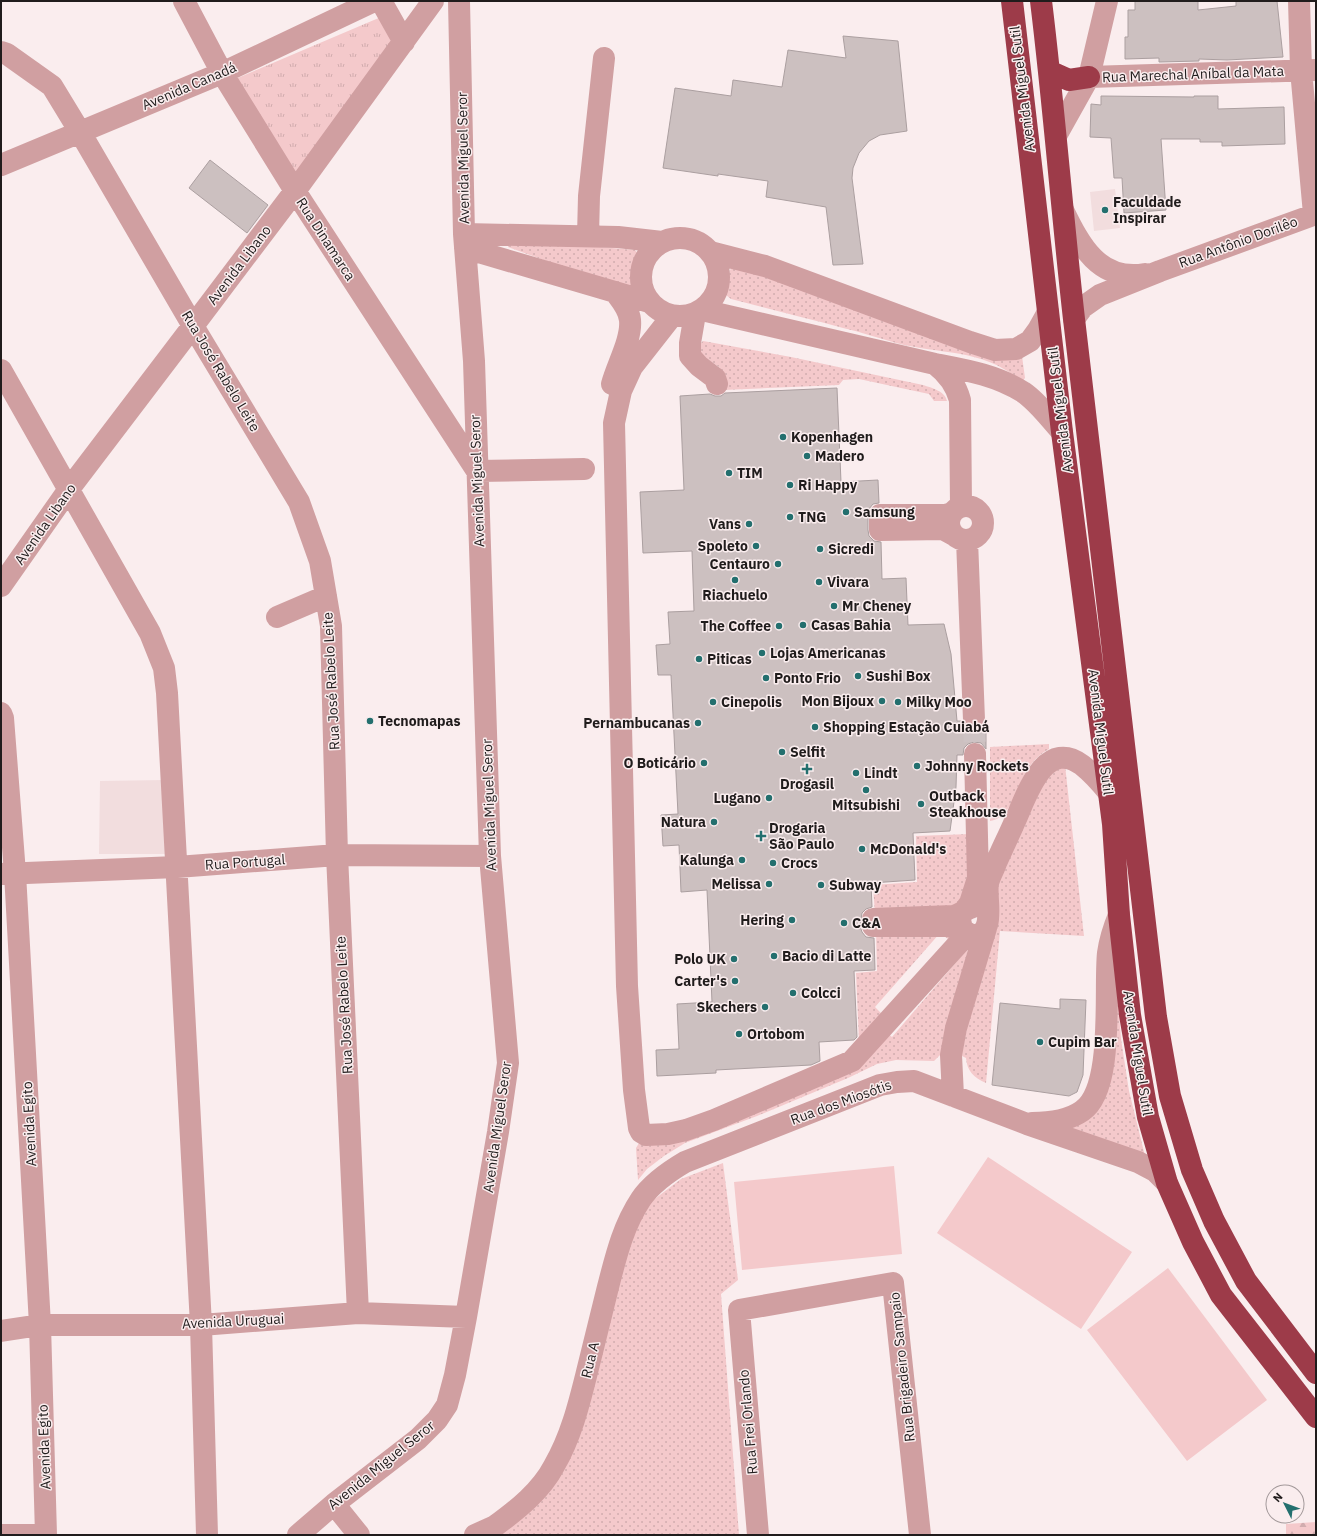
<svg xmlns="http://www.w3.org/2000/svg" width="1317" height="1536" viewBox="0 0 1317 1536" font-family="'IBM Plex Sans',sans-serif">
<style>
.built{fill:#f2ddde}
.grass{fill:url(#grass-dots)}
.forest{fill:url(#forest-firs)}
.park{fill:url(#park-tufts)}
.garden{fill:#f4c9cb}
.building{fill:#ccc0c0;stroke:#ab9fa0}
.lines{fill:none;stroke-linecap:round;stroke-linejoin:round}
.minor-tunnel{stroke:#cec3c4;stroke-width:22;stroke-dasharray:22 11;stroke-linecap:butt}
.minor{stroke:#d09fa1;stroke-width:22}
.highway{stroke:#9d3b49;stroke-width:22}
.poi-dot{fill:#236f6e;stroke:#faedee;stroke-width:1.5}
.labels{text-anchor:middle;stroke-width:3;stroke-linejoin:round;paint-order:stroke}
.street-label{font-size:14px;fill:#201c1c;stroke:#faedee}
.poi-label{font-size:14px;font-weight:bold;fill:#201c1c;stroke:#faedee;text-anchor:start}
</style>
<defs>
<pattern id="grass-dots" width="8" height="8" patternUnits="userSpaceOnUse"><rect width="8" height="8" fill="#f4c9cb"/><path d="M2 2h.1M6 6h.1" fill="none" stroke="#d1acae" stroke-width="1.8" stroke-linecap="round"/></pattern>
<pattern id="forest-firs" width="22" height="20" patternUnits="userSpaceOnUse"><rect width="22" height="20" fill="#f4c9cb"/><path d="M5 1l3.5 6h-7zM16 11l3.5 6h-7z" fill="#d1acae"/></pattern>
<pattern id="park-tufts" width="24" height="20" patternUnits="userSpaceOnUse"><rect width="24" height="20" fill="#f4c9cb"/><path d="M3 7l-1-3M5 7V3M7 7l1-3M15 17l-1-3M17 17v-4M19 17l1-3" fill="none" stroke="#d1acae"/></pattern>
</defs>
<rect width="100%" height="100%" fill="#faedee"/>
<path class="built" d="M1115,189L1120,228L1094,231L1090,192Z
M165,780V854H99L100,781Z"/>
<path class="grass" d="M508,242L554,243L635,250L639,255L634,273L633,287L623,289L508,247Z
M732,266L1022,356L1025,378L1022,382C984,348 941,355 896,343C878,338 861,332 843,328C806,318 769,309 731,299L726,295C725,290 729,270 732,266Z
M703,341L791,357L923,385C932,388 945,391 947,401H934L929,394L859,379L843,380L839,385L724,390V373L719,367L701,355L699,345Z
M1049,744V749C1040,754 1033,761 1027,770C1018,785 1011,819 990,821V747Z
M1065,765L1084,936L1000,931L986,1083C974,1078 967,1071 966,1058L962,1056V1052L997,886L1044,775Z
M970,834L971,863L960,905L875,914L873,885L917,882L916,836Z
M948,928L951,930C952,934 951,936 948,939L940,933L875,1007L882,1014L859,1040L856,973L877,971L876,929Z
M971,938L941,1054L934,1061L896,1060L877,1064L848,1078L757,1116L685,1143L664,1156L647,1169L638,1180L636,1148L639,1143L682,1136L886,1032L892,1037L965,952Z
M1116,978L1121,1039L1129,1091L1145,1156L1063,1127L1082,1119Z
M723,1163L738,1280L721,1294L739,1535H498L538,1503L637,1223L652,1201L681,1179Z"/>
<path class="forest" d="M1316,1522V1535H1286V1524Z"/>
<path class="park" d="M381,17L399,42L295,182L233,80Z"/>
<path class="garden" d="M988,1157L1132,1252L1081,1329L937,1233Z
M894,1166L902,1254L742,1270L734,1182Z
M1168,1268L1267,1400L1187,1461L1087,1330Z"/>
<path class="building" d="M1135,1H1198V10L1236,6V1H1277L1283,57L1227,60L1199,59V61L1159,62V58L1125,59V37H1128V10H1135Z
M843,36L898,41L907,131L880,135L869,141L859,153L853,168L852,178L863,264L833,265L826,207L766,197L768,181L718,174V176L663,168L675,88L731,96L733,80L782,87L788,50L846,58Z
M1101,96L1194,97V96H1218V109L1284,107L1285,144L1222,146V142H1200V139H1161L1166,210L1124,213L1122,178H1114L1111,138L1090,137L1091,104L1101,105Z
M210,160L268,205L247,233L189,188Z
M837,388L841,482L878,480L879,503L873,504L869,509L868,515V530L869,536L874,541L881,542L882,579L906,578L908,625L944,624L951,654L957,721H962L964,727L969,731L974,732L981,730L986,723V749L981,743L974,742L968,744L964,748L963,755H957L956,787L950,831L913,833L915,880L871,883L872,907L866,909L862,913L860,926L862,932L866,937L874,938L875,970L854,971L857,1037L854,1040L819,1042L820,1061L811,1065L716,1070V1073L657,1076L656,1050L679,1049L677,1004L712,1002L707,890L681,892L679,845L663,846L661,815L678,814L671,675H658L656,645L670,644L668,612L694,611L692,551L643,553L640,492L684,490L680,396L710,394L715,396H721L725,393Z
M1060,999L1086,1000L1083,1075L1077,1092L1069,1096L992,1085L1000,1003L1060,1009Z"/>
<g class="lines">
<path class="minor-tunnel" d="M974,720L975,754"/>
<path class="minor" d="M184,1L222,73L295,191L477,471L584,469
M381,1L404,42
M1299,1L1301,70L1314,214
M1,52L7,54L52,86L80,132L193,326L299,502L320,561L331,626L337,855L358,1313
M1089,77L1316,70
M1056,136L1089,77L1107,1
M1,165L222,73L374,1
M1063,210C1080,245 1099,282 1145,274
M464,234L618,237L662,242
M588,236L589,196L604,58
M641 277a39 39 0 1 1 78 0a39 39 0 1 1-78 0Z
M465,248L649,302
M710,252L765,266L970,342L995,350L1016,349L1030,341L1038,330L1048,312
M702,310L935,364C966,370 996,375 1023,392C1038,402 1050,419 1062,432
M695,314L690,343V356L699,366L715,378L717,384
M672,316L632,367L621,391L614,423L627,986L634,1090L639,1128L641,1132L646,1135L668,1134L686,1130L714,1120L852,1061L968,933
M1074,319L1083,307L1100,295L1160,271L1316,214
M935,364C948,374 956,385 960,400L961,506
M1,370L150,633L164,668L167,693L201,1325L207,1535
M612,384C617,365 632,339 630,320C629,309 621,300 615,292
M949 523a17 17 0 1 1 34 0a17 17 0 1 1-34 0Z
M952,513L945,515H880V530L943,529L954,535
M967,540L974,720
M1,586L69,489L193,326L295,191L433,1
M277,617L326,596
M1,713L3,718L15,873L40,1325L46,1535
M975,754L978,878L970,903L961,915L960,920L962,929L970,935C998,938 985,899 988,883C990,876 994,869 996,863C1002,849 1009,835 1015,821C1026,797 1044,737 1082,765C1092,773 1101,783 1109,793
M1,874L177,867L337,855L490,856
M962,929L947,926H873V919L953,916C960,915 966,909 973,907
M953,1096L951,1055L956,1028L986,928
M1032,1123C1049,1123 1068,1121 1082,1111C1115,1089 1104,990 1108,953C1110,939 1114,927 1119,915
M1,1331L40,1325H201L358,1313L466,1317
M334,1504L359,1535
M495,1526C517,1510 541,1491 554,1466C571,1437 579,1404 587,1372C594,1343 601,1315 608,1287C616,1256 623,1226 641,1199C652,1183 668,1172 685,1162L880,1085L897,1082L914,1081L1027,1124L1138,1162L1155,1171L1167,1183
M1,1535H46
M298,1535L334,1504L418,1439L437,1420L447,1405L455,1375L466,1317L498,1132L508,1063L490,856L474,361L464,234L459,1
M475,1535L495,1526L481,1535
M758,1535L739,1310L893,1283L920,1535"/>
<path class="highway" d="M1012,1L1062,432L1113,824L1119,915L1130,1015L1148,1117L1167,1183L1193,1242L1221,1295L1316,1417
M1041,1C1054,107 1062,213 1074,319L1156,1017L1170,1096L1192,1170L1214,1221L1246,1281L1316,1373
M1049,71L1069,80L1089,77"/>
</g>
<g class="poi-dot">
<circle cx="1105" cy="210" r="4"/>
<circle cx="783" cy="437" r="4"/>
<circle cx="807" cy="456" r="4"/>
<circle cx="729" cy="473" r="4"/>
<circle cx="790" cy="485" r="4"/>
<circle cx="846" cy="512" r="4"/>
<circle cx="790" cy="517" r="4"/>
<circle cx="749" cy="524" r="4"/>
<circle cx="756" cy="546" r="4"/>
<circle cx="820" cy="549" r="4"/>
<circle cx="778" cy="564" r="4"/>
<circle cx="735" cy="580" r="4"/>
<circle cx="819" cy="582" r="4"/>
<circle cx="834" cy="606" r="4"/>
<circle cx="803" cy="625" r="4"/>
<circle cx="779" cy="626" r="4"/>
<circle cx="762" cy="653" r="4"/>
<circle cx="699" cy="659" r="4"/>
<circle cx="858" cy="676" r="4"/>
<circle cx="766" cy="678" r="4"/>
<circle cx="882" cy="701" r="4"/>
<circle cx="713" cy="702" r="4"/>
<circle cx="898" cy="702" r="4"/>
<circle cx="370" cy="721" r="4"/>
<circle cx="698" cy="723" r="4"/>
<circle cx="815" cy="727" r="4"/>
<circle cx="782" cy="752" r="4"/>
<circle cx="704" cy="763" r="4"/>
<circle cx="917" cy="766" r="4"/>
<path d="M805 763h4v4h4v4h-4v4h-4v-4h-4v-4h4z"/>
<circle cx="856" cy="773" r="4"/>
<circle cx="866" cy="790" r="4"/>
<circle cx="769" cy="798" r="4"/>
<circle cx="921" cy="804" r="4"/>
<circle cx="714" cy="822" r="4"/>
<path d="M759 830h4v4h4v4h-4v4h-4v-4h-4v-4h4z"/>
<circle cx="862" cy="849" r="4"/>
<circle cx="742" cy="860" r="4"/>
<circle cx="773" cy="863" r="4"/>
<circle cx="769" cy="884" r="4"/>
<circle cx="821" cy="885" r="4"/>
<circle cx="792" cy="920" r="4"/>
<circle cx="844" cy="923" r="4"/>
<circle cx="774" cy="956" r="4"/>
<circle cx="734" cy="959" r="4"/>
<circle cx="735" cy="981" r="4"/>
<circle cx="793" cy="993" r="4"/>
<circle cx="765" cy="1007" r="4"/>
<circle cx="739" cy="1034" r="4"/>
<circle cx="1040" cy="1042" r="4"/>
</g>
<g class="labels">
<g class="street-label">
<text transform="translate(1193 74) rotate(-2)" y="5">Rua Marechal Aníbal da Mata</text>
<text transform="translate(189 86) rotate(-23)" y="5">Avenida Canadá</text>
<text transform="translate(1022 89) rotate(-97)" y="5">Avenida Miguel Sutil</text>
<text transform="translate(463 158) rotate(-91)" y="5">Avenida Miguel Seror</text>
<text transform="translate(326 239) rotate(57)" y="5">Rua Dinamarca</text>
<text transform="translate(1238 242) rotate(-20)" y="5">Rua Antônio Dorilêo</text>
<text transform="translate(239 265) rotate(-53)" y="5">Avenida Libano</text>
<text transform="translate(221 371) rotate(59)" y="5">Rua José Rabelo Leite</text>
<text transform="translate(1060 410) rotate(-97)" y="5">Avenida Miguel Sutil</text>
<text transform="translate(477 481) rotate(-92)" y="5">Avenida Miguel Seror</text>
<text transform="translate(45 524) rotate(-55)" y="5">Avenida Libano</text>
<text transform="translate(331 681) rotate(-93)" y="5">Rua José Rabelo Leite</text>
<text transform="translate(1101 732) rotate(83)" y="5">Avenida Miguel Sutil</text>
<text transform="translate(489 805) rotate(-92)" y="5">Avenida Miguel Seror</text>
<text transform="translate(245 862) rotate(-4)" y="5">Rua Portugal</text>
<text transform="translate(344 1005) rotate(-93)" y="5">Rua José Rabelo Leite</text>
<text transform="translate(1138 1053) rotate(81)" y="5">Avenida Miguel Sutil</text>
<text transform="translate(841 1102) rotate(-20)" y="5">Rua dos Miosótis</text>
<text transform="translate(29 1124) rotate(-93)" y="5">Avenida Egito</text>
<text transform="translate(497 1127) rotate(-82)" y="5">Avenida Miguel Seror</text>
<text transform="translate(233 1321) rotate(-3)" y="5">Avenida Uruguai</text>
<text transform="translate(590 1360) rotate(-76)" y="5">Rua A</text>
<text transform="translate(902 1367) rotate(-96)" y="5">Rua Brigadeiro Sampaio</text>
<text transform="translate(748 1422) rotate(-95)" y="5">Rua Frei Orlando</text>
<text transform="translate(44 1447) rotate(-92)" y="5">Avenida Egito</text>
<text transform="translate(381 1465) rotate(-39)" y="5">Avenida Miguel Seror</text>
</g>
<g class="poi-label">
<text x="1113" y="207">Faculdade<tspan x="1113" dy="16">Inspirar</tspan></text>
<text x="791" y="442">Kopenhagen</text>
<text x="815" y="461">Madero</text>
<text x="737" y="478">TIM</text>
<text x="798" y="490">Ri Happy</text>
<text x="854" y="517">Samsung</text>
<text x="798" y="522">TNG</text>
<text x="741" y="529" text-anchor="end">Vans</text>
<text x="748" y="551" text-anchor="end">Spoleto</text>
<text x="828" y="554">Sicredi</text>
<text x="770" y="569" text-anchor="end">Centauro</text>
<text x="827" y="587">Vivara</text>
<text x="735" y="600" text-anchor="middle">Riachuelo</text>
<text x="842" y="611">Mr Cheney</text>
<text x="811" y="630">Casas Bahia</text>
<text x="771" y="631" text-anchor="end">The Coffee</text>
<text x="770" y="658">Lojas Americanas</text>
<text x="707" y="664">Piticas</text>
<text x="866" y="681">Sushi Box</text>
<text x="774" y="683">Ponto Frio</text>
<text x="874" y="706" text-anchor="end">Mon Bijoux</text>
<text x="721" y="707">Cinepolis</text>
<text x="906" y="707">Milky Moo</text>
<text x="378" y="726">Tecnomapas</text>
<text x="690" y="728" text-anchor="end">Pernambucanas</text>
<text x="823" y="732">Shopping Estação Cuiabá</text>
<text x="790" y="757">Selfit</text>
<text x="696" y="768" text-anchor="end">O Boticário</text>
<text x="925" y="771">Johnny Rockets</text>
<text x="864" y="778">Lindt</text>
<text x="807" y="789" text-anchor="middle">Drogasil</text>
<text x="929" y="801">Outback<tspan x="929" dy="16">Steakhouse</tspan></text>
<text x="761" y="803" text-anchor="end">Lugano</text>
<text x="866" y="810" text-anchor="middle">Mitsubishi</text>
<text x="706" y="827" text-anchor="end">Natura</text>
<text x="769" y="833">Drogaria<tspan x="769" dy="16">São Paulo</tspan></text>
<text x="870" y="854">McDonald's</text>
<text x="734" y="865" text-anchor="end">Kalunga</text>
<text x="781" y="868">Crocs</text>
<text x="761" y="889" text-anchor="end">Melissa</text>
<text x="829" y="890">Subway</text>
<text x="784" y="925" text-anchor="end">Hering</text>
<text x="852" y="928">C&amp;A</text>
<text x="782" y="961">Bacio di Latte</text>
<text x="726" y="964" text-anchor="end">Polo UK</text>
<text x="727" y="986" text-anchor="end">Carter's</text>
<text x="801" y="998">Colcci</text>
<text x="757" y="1012" text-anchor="end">Skechers</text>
<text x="747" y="1039">Ortobom</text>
<text x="1048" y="1047">Cupim Bar</text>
</g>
</g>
<rect width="1317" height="1536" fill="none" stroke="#201c1c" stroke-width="4"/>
<g transform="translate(1285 1504) rotate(312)"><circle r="19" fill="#faedee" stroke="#a3999a"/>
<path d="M0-3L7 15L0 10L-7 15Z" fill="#236f6e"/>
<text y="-6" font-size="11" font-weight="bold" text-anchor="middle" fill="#201c1c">N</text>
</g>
</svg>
